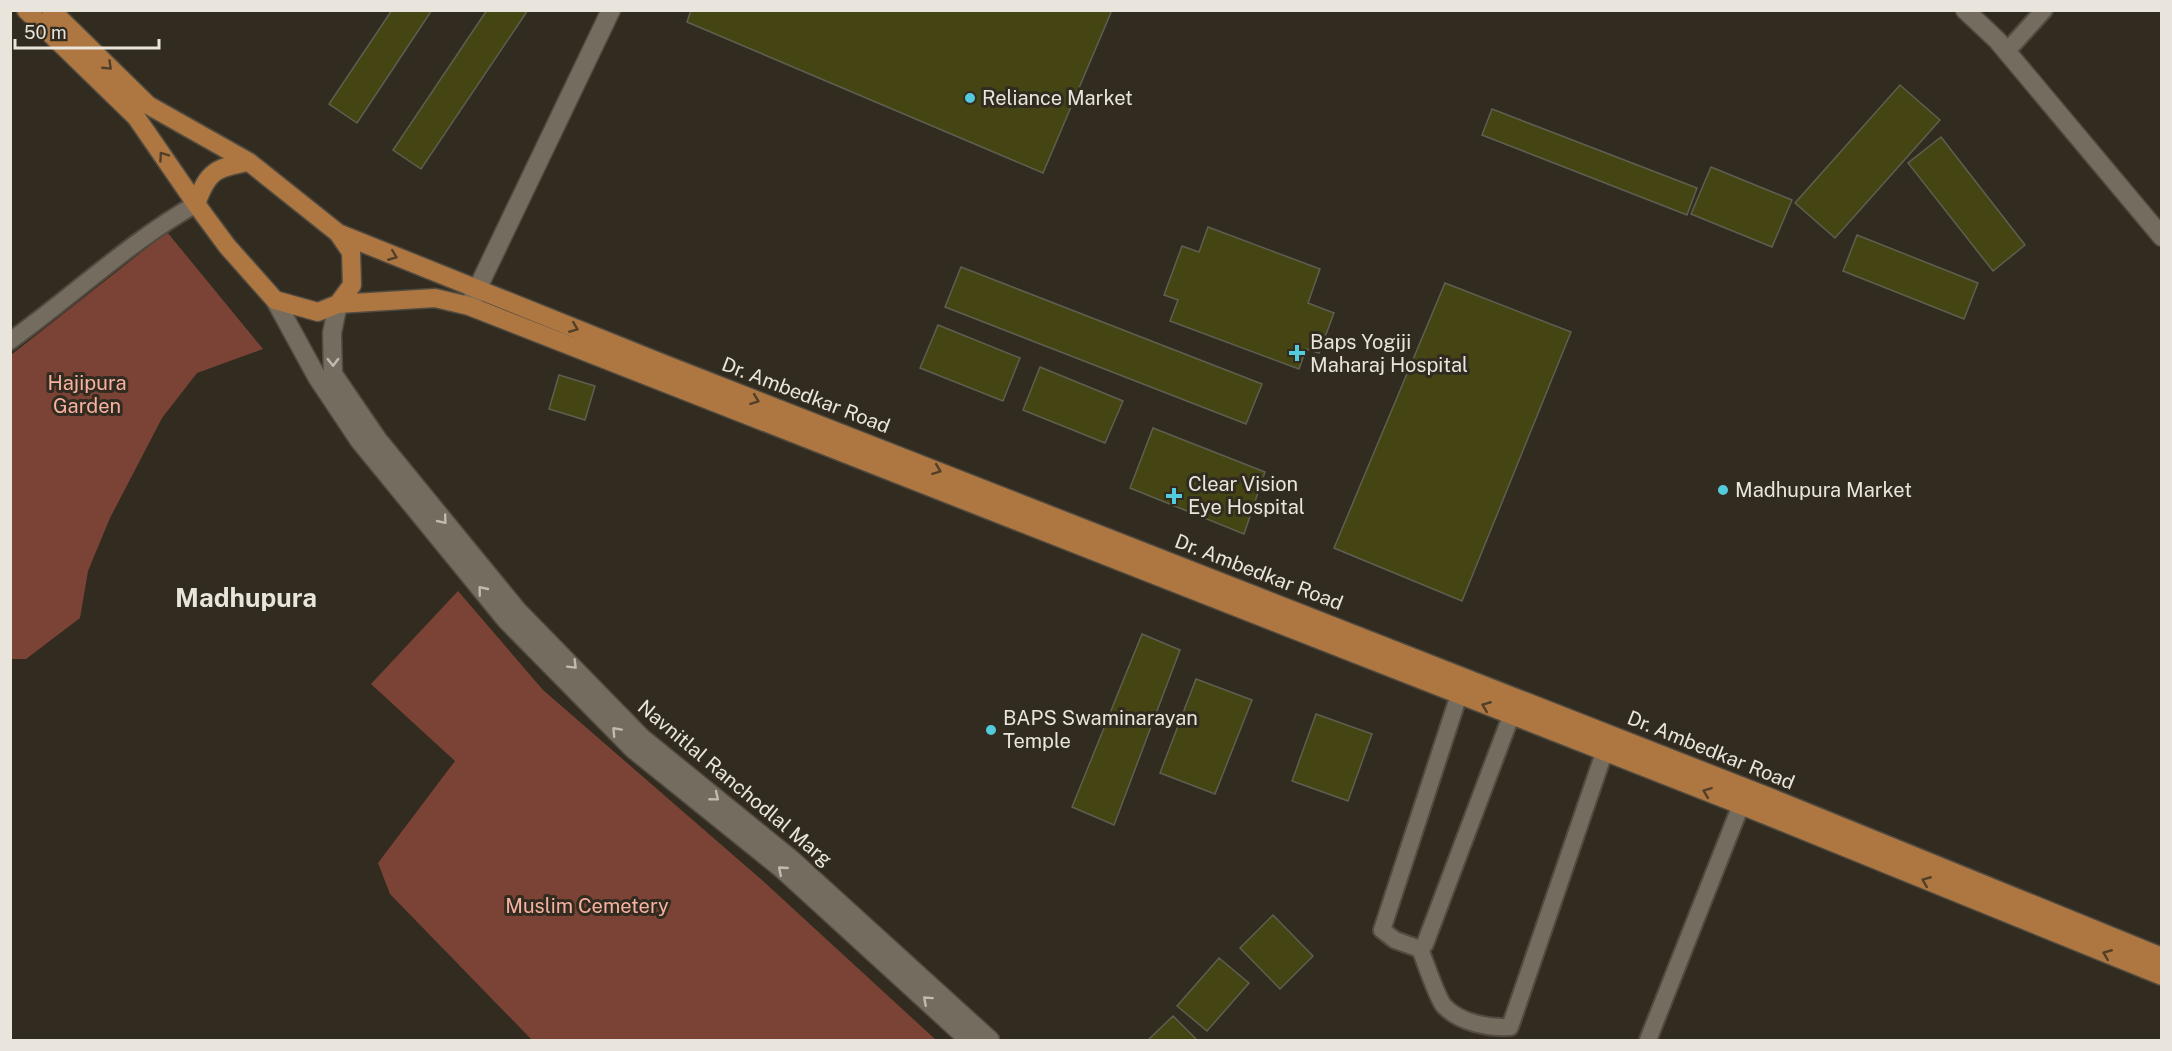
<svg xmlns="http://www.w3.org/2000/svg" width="2172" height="1051" viewBox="0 0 2172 1051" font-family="'Public Sans',sans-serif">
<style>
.green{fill:#7b4336}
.building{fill:#454514;stroke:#5e5f50;stroke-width:1.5}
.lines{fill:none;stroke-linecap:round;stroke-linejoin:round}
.minor-casing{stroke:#504a40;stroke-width:20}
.tertiary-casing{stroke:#504a40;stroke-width:21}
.secondary-casing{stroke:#504a40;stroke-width:21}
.primary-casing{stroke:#504a40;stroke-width:21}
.minor{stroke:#736c5f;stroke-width:16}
.tertiary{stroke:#736c5f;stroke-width:18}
.secondary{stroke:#736c5f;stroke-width:18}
.primary{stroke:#ae7741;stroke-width:18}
.oneway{stroke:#513f28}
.oneway2{stroke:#c0bbb1}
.poi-dot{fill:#54cadd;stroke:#322c20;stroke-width:2}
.labels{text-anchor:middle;stroke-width:6;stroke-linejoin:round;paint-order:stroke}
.poi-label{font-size:20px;fill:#e9e5dd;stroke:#322c20;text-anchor:start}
.park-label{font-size:20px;fill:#f8b1a0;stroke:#322c20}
.street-label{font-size:20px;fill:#e9e5dd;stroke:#322c20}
.district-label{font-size:26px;font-weight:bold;fill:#e9e5dd;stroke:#322c20}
</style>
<rect width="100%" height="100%" fill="#322c20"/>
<path class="green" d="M167,232L263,349L197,373L162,418L110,518L88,571L80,618L26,659H11V355Z
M458,591L543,690L763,881L936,1040H532L390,894L378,863L455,761L371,684Z"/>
<path class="building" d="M392,10H432L357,123L329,104Z
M487,10H528L421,169L393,150Z
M691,10H1112L1043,173L687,22Z
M1900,85L1940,120L1835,238L1795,203Z
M1492,109L1697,188L1687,215L1482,135Z
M1941,137L2025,245L1993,271L1908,163Z
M1711,167L1792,200L1772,247L1691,214Z
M1208,227L1320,269L1308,303L1334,313L1319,353L1306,349L1299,369L1170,321L1178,300L1164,295L1182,246L1199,252Z
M1857,235L1978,283L1964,319L1843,271Z
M961,267L1262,384L1246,424L945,307Z
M1445,283L1571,332L1462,601L1334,548Z
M938,325L1020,358L1003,401L920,368Z
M1040,367L1123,401L1105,443L1023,410Z
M559,375L595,386L585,420L549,409Z
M1153,428L1265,472L1244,534L1130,488Z
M1142,634L1180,650L1114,825L1072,807Z
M1196,679L1252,700L1215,794L1160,773Z
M1316,714L1372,734L1348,801L1292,781Z
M1273,915L1313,956L1280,989L1240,948Z
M1219,958L1249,983L1207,1031L1177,1006Z
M1173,1016L1197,1040H1148Z"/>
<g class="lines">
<g class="minor-casing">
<path id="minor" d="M2007,51L2044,10
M10,341C73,296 129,242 196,204
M1459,695L1382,930L1395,940L1420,949L1425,944L1511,716
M1420,949C1425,961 1437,998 1444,1006C1460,1023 1489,1028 1510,1027L1604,753
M1648,1040L1741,805"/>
</g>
<g class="tertiary-casing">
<path id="tertiary" d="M1965,10L1997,40L2162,237
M471,302L611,10"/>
</g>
<g class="secondary-casing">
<path id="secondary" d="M275,300L317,377L359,440L507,621L633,749L782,869L969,1040
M338,304L332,333L333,374L378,440L517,610L642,738L791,859L990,1040"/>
</g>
<g class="primary-casing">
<path id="primary" d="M26,10L136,117L196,204
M51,10L148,105L249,162
M249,162L338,233L351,252L352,285L338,304L318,312L275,300L227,246L196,204C208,171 215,168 249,162Z
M338,233L664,364L1774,799L2162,957
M338,304L435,298L469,306L1741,805L2162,976"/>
</g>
<use href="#minor" class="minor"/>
<use href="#tertiary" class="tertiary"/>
<use href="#secondary" class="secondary"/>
<use href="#primary" class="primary"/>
</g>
<defs><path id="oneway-chevron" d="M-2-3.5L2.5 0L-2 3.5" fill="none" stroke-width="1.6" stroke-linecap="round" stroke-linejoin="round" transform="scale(1.5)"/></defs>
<g class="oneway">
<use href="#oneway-chevron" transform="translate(108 66) rotate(44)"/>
<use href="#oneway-chevron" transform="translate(163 156) rotate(-125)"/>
<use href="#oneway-chevron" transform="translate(393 256) rotate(22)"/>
<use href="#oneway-chevron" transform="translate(574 328) rotate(22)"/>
<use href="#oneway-chevron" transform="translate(755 400) rotate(21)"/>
<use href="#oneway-chevron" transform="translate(937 470) rotate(21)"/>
<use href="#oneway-chevron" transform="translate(1486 706) rotate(-158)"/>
<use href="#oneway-chevron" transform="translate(1707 792) rotate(-159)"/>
<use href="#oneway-chevron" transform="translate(1926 881) rotate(-158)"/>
<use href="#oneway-chevron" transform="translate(2107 954) rotate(-158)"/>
</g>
<g class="oneway2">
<use href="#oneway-chevron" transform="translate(333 362) rotate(89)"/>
<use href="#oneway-chevron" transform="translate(443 520) rotate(51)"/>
<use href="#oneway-chevron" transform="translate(482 590) rotate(-129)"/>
<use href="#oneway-chevron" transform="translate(573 665) rotate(45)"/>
<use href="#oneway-chevron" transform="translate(616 731) rotate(-133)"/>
<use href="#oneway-chevron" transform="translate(715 797) rotate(39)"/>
<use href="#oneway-chevron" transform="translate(782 870) rotate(-139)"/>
<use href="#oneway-chevron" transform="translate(927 1000) rotate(-138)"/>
</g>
<g class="poi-dot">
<circle cx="970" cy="98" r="6"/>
<path d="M1294 344h6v6h6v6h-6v6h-6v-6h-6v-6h6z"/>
<circle cx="1723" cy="490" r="6"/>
<path d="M1171 487h6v6h6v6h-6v6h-6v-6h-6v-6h6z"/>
<circle cx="991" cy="730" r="6"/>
</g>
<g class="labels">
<g class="poi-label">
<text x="982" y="105">Reliance Market</text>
<text x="1310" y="349">Baps Yogiji<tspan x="1310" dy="23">Maharaj Hospital</tspan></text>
<text x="1188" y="491">Clear Vision<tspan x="1188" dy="23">Eye Hospital</tspan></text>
<text x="1735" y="497">Madhupura Market</text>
<text x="1003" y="725">BAPS Swaminarayan<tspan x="1003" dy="23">Temple</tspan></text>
</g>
<g class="park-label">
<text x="87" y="390">Hajipura<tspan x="87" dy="23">Garden</tspan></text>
<text x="587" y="913">Muslim Cemetery</text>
</g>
<g class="street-label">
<text transform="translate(806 395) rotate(21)" y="7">Dr. Ambedkar Road</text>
<text transform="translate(1259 572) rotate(21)" y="7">Dr. Ambedkar Road</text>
<text transform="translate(1711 750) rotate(22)" y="7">Dr. Ambedkar Road</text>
<text transform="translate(735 783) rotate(40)" y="7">Navnitlal Ranchodlal Marg</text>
</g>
<g class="district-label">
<text x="246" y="607">Madhupura</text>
</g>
</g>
<rect width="2172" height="1051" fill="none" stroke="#e9e5dd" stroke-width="24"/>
<path d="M15 39v9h144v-9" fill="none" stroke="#e9e5dd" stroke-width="3"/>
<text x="24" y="39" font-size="18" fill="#e9e5dd" stroke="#322c20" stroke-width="4.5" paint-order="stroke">50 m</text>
</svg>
